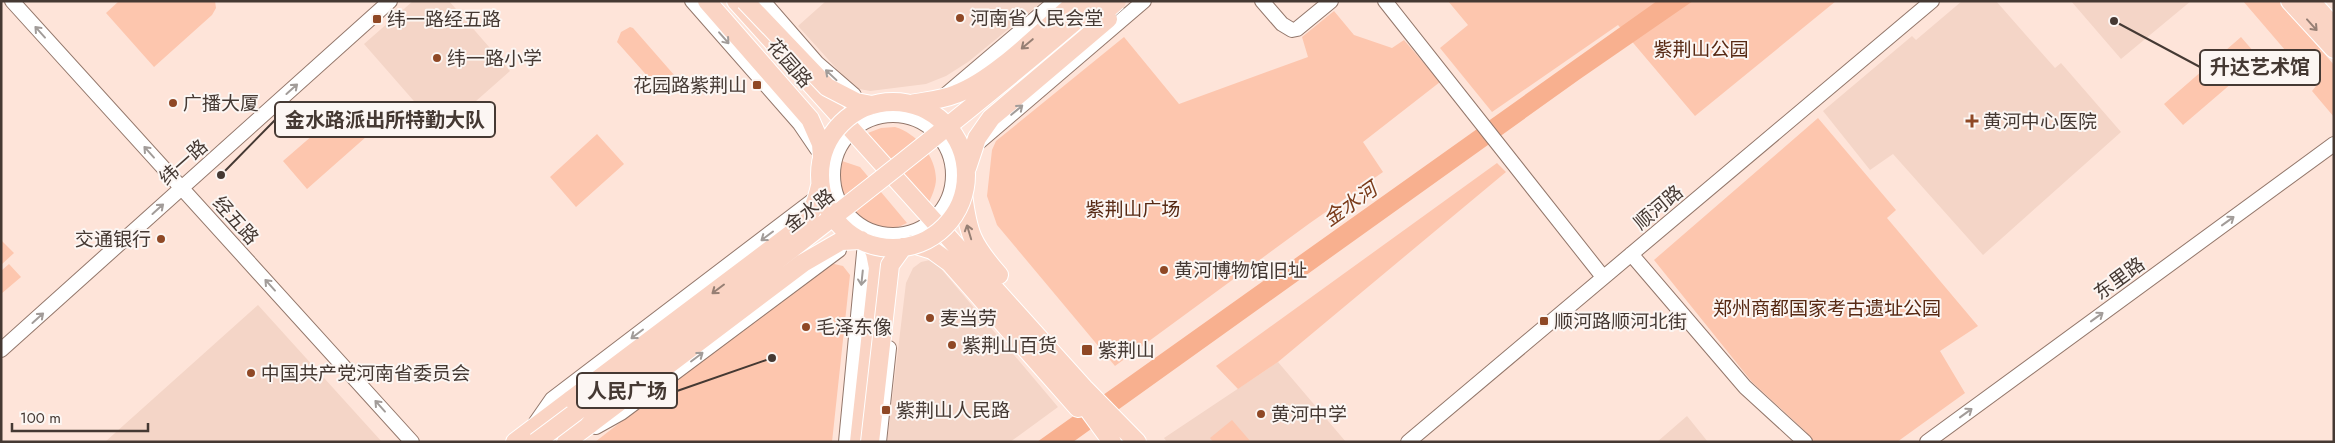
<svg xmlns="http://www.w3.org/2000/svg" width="2335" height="443" viewBox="0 0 2335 443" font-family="Jost,'Noto Sans SC',sans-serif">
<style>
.built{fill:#f4d5c7}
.green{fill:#fdc6ae}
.water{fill:#f8b08f}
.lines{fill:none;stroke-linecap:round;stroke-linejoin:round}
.minor-casing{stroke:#93776b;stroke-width:16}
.major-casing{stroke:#fff;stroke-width:20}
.minor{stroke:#fff;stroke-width:14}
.major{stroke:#fad4c4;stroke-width:18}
.major-bridge-casing{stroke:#fff;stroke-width:20;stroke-linecap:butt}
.major-bridge{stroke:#fad4c4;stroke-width:18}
.oneway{stroke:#967f74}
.oneway2{stroke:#a29c99}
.poi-dot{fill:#8f4825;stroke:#fcf6f3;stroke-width:2}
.labels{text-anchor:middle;stroke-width:4;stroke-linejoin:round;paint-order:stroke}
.poi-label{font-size:19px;fill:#453933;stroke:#fcf6f3;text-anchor:start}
.park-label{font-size:19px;fill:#572913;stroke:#fcf6f3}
.street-label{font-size:19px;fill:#453933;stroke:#fcf6f3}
.water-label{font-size:20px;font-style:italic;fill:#7b3b1a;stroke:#fcf6f3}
.leader{fill:none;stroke:#453933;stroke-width:2}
.callout-dot{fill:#453933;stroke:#fcf6f3;stroke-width:2}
.callout{fill:#fcf6f3;stroke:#453933;stroke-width:2}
.callout-label{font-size:20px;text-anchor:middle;font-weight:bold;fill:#453933}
</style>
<rect width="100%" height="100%" fill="#fee4d9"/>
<path class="built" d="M413,1H449L510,71L441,132L364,44Z
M826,1H1043L968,62L946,76L926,84L870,91L854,88L798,26Z
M1962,1H1996L2055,68L2061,63L2121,132L1983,255L1893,154L1870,170L1823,111L1912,36L1916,40Z
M2071,1H2191L2121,59Z
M930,260L937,264L1058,407L1010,442H887L906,283L913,268L921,262Z
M258,305L382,442H105Z
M1278,362L1346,442H1167L1164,438Z
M1687,416L1708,442H1657Z"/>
<path class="green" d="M119,1H215L216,8L212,15L154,67L106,13Z
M1448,1H1836L1695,116L1618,25L1492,112L1440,48L1468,25Z
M2243,1H2279L2334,65V117L2312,91L2316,86Z
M1334,11L1354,35L1392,48L1404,40L1440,82L1363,142L1383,172L1310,223L1115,366L997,225L987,196L992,150L996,141L1124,37L1179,104L1308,57L1302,37Z
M630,27L633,28L675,76V79L664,89L658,88L617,42L621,32Z
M2241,37L2260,59L2183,125L2164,104Z
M351,102L375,129L307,189L283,161Z
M1818,118L1896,210L1887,218L1978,326L1940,351L1965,393L1897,442H1813L1806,432L1752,382L1654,260Z
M895,127C916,133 936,156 936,179C936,188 931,197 928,205L860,136L881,128Z
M597,134L624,164L576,207L550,177Z
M842,161L860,167L907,223C866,246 827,202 842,161Z
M1497,163L1506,172L1278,362L1238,389L1216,366Z
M1,240L14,253L1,265Z
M830,263L843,266L850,275L832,442H595L823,265Z
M9,264L21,277L1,294V271Z
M1232,420L1251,442H1213L1210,438Z"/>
<path class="water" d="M1657,1H1693L1580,79L1073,442H1037Z"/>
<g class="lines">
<g class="minor-casing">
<path id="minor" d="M12,1L412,442
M692,1L800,124L817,149
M763,1L817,63L854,95
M1262,1L1282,24L1292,30L1297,29L1331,1
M1385,1L1603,277
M833 175a60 60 0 1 1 120 0a60 60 0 1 1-120 0Z
M917,119L1056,1
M978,143L1144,1
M1631,254L1745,387L1805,442
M1,350L390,1
M536,422L552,399L833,185
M596,427L621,413L839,250
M846,442L866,232
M879,442L889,348
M1408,442L1932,1
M1927,442L2334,144"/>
</g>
<g class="major-casing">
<path id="major" d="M736,1L1084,388L1137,442
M2290,1L2334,49
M2311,1L2334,27
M963,194C968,234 972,244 999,275
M913,244L932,250L950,263L1078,408
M1074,390L1112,442
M515,442L572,399
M566,442L590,424
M859,442L878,268L875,253L871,244"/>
</g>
<use href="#minor" class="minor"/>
<use href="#major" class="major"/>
<g class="major-bridge-casing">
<path id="major-bridge" d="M707,1L810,119L821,144L822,157
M745,1L827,87L856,102L872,105
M1092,23L1117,1
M820 175a73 73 0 1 1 146 0a73 73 0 1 1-146 0Z
M911,104C926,101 941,100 956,94C995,80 1044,29 1077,1
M967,168L977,138L991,118L1108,19
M572,399L799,228C811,215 816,204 820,186
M590,424L803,263L841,241L861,240
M536,442C727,299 918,156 1099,1
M870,442L890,265L903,247"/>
</g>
<use href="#major-bridge" class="major-bridge"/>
</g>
<defs><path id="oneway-shaft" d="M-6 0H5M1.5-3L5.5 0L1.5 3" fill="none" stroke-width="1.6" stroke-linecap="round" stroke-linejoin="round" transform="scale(1.25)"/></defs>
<g class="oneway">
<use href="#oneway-shaft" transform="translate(2312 25) rotate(48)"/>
<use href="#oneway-shaft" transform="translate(1027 44) rotate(140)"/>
<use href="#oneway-shaft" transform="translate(969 232) rotate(-107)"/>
<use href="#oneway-shaft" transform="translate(718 289) rotate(143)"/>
</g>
<g class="oneway2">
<use href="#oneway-shaft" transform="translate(40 32) rotate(-132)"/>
<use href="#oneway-shaft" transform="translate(724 38) rotate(49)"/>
<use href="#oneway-shaft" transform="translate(831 75) rotate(-137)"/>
<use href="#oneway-shaft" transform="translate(292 89) rotate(-42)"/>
<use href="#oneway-shaft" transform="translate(1017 110) rotate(-40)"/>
<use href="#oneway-shaft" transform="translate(149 152) rotate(-132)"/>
<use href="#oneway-shaft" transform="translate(158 209) rotate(-42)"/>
<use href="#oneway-shaft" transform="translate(2228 221) rotate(-36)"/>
<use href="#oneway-shaft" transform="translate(767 236) rotate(143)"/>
<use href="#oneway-shaft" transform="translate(862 278) rotate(96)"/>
<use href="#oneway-shaft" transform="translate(270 285) rotate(-132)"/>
<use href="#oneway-shaft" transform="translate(2097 317) rotate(-36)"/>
<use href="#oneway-shaft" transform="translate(38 318) rotate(-42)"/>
<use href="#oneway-shaft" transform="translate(637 334) rotate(143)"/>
<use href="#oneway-shaft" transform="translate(697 357) rotate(-37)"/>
<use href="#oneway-shaft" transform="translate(380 406) rotate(-132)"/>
<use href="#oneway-shaft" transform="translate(1966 413) rotate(-36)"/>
</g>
<g class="poi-dot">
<circle cx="960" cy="18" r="5"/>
<rect x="372" y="14" width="10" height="10" rx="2.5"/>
<circle cx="437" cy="58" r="5"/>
<rect x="752" y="80" width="10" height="10" rx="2.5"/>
<circle cx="173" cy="103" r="5"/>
<path d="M1969.5 113.5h5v5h5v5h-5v5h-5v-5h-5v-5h5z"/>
<circle cx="161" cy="239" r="5"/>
<circle cx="1164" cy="270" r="5"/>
<circle cx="930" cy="318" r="5"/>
<rect x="1539" y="316" width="10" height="10" rx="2.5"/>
<circle cx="806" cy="327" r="5"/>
<circle cx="952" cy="345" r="5"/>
<rect x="1081" y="344" width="12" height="12" rx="2.5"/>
<circle cx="251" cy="373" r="5"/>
<rect x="881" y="405" width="10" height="10" rx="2.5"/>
<circle cx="1261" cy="414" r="5"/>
</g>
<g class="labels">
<g class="poi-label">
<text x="970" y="25">河南省人民会堂</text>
<text x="387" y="26">纬一路经五路</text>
<text x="447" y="65">纬一路小学</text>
<text x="747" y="92" text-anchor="end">花园路紫荆山</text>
<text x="183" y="110">广播大厦</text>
<text x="1983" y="128">黄河中心医院</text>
<text x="151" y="246" text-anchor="end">交通银行</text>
<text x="1174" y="277">黄河博物馆旧址</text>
<text x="940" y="325">麦当劳</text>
<text x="1554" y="328">顺河路顺河北街</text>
<text x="816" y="334">毛泽东像</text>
<text x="962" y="352">紫荆山百货</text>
<text x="1098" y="357">紫荆山</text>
<text x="261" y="380">中国共产党河南省委员会</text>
<text x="896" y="417">紫荆山人民路</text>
<text x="1271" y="421">黄河中学</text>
</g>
<g class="park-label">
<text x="1701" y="56">紫荆山公园</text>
<text x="1133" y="216">紫荆山广场</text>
<text x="1827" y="315">郑州商都国家考古遗址公园</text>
</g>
<g class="street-label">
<text transform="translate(790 63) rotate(49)" y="7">花园路</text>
<text transform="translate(183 162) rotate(-42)" y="7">纬一路</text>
<text transform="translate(1658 207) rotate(-40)" y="7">顺河路</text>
<text transform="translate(809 210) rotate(-38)" y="7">金水路</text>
<text transform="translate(236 220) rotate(48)" y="7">经五路</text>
<text transform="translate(2119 278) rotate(-36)" y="7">东里路</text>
</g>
<g class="water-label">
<text transform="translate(1350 204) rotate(-35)" y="7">金水河</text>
</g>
</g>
<path class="leader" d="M2114 21L2200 67M221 175L275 120M772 358L677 391"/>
<g class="callout-dot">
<circle cx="2114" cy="21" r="5"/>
<circle cx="221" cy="175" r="5"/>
<circle cx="772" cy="358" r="5"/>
</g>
<g class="callout">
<rect x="2200" y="50" width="120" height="35" rx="5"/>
<rect x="275" y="102" width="220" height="35" rx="5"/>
<rect x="577" y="373" width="100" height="35" rx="5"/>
</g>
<g class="callout-label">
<text x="2260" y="74">升达艺术馆</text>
<text x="385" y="127">金水路派出所特勤大队</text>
<text x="627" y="398">人民广场</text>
</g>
<rect width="2335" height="443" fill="none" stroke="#453933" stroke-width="5"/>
<path d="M12 423v8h136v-8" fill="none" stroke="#453933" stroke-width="2.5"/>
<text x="20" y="423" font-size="15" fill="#453933" stroke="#fcf6f3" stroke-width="4" paint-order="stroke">100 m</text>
</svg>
